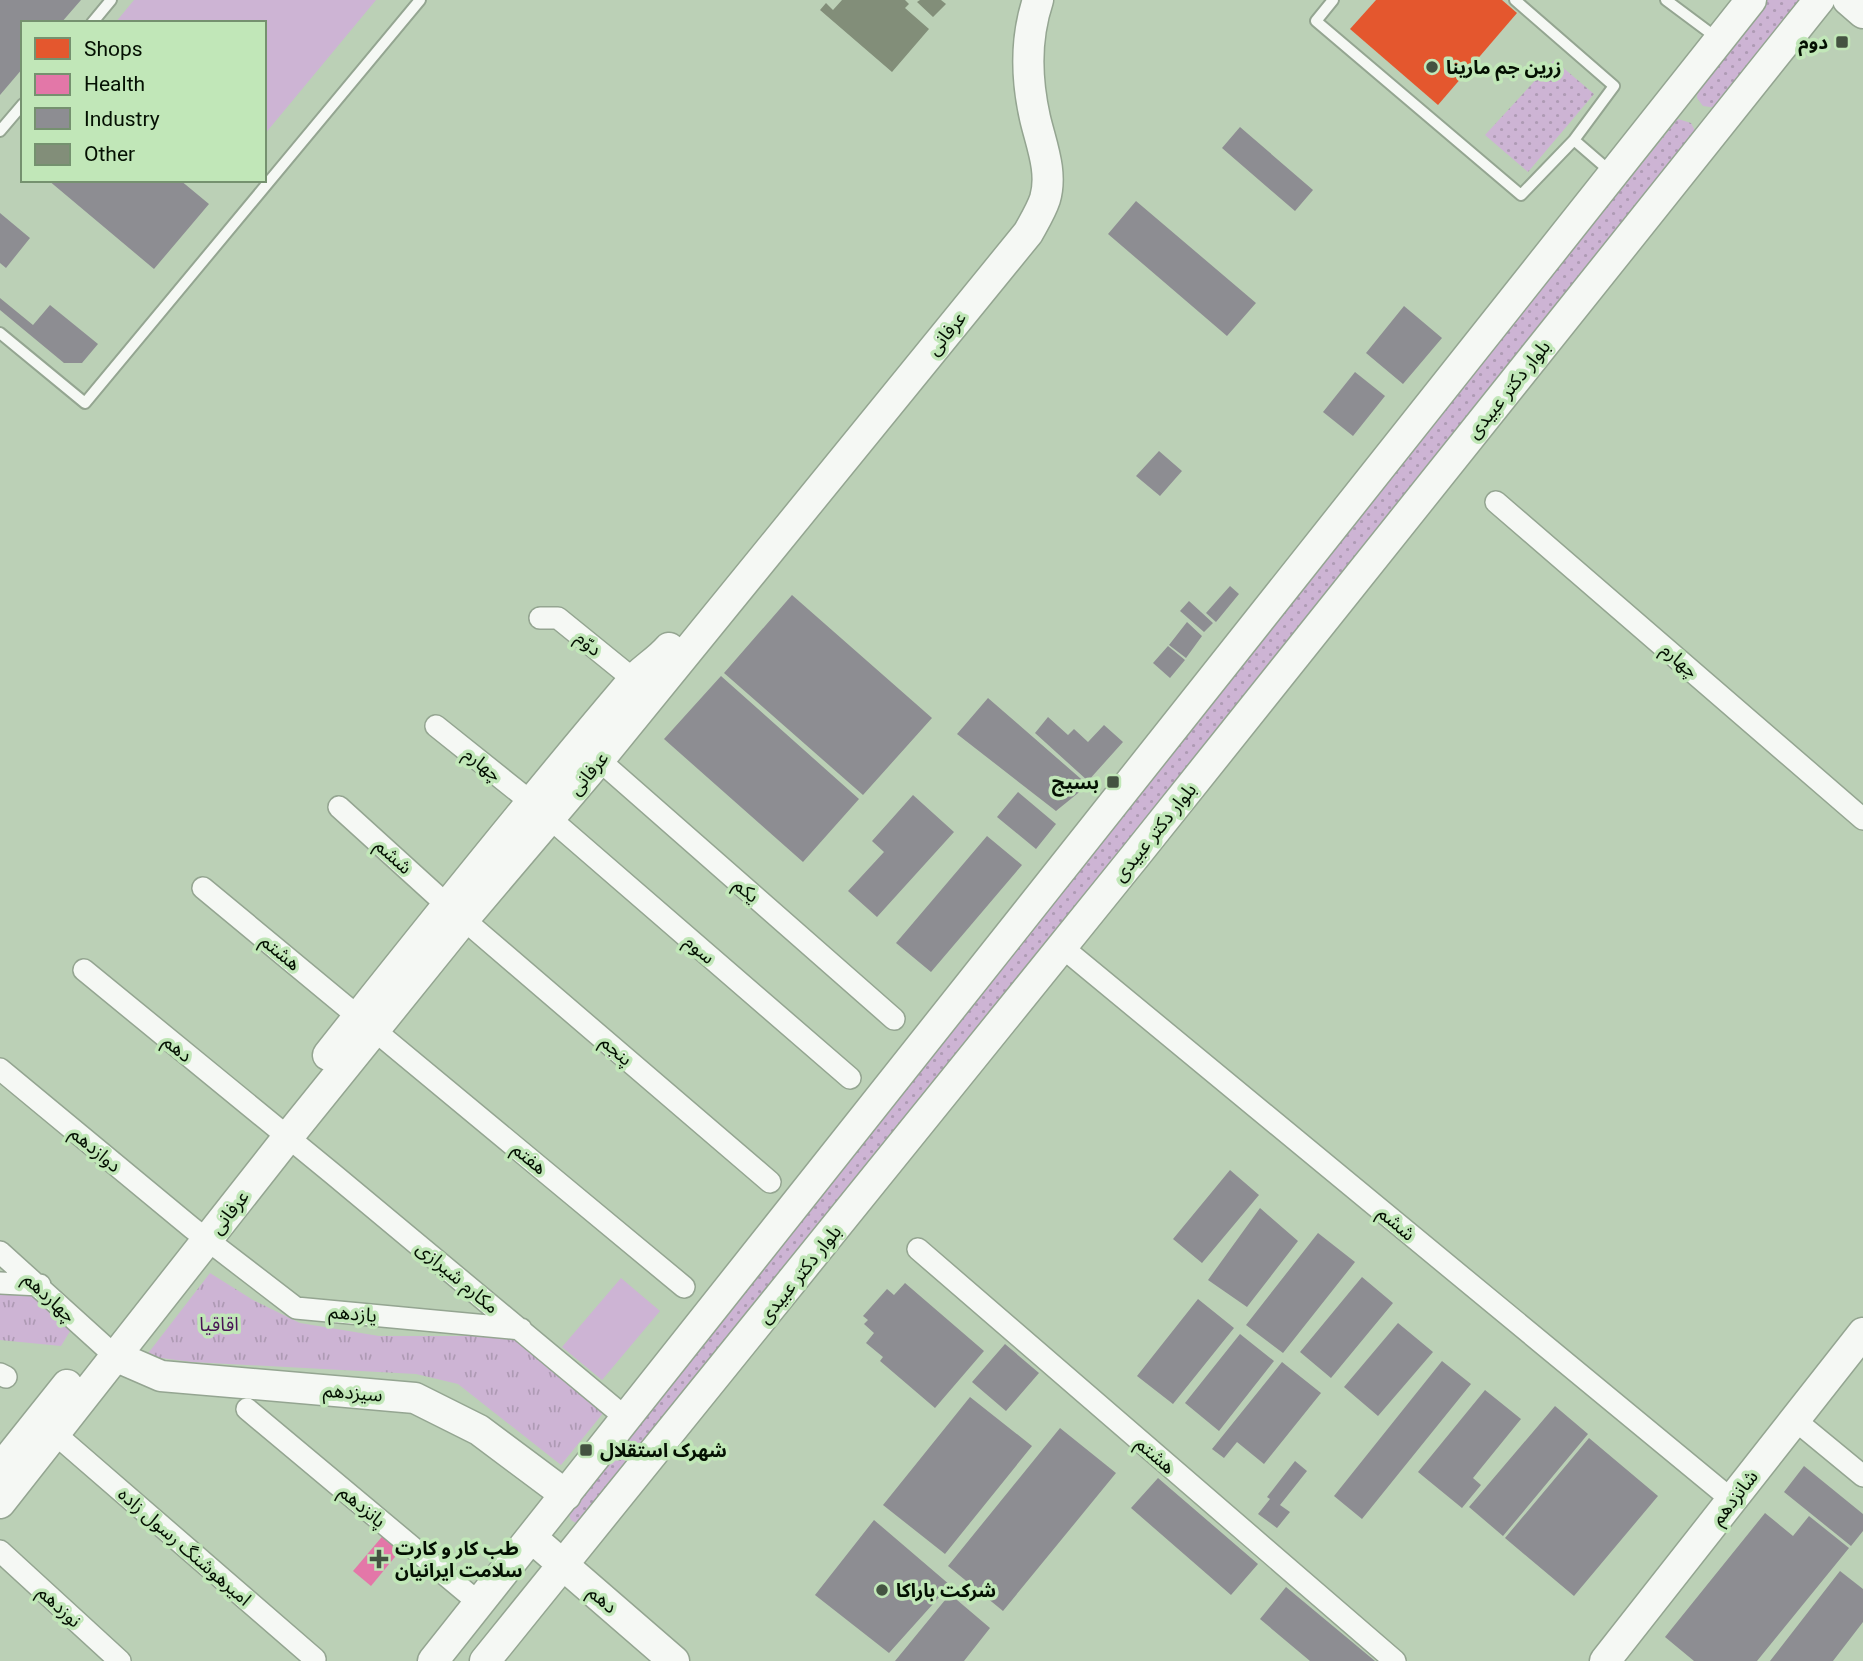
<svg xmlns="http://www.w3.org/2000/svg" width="1863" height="1661" viewBox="0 0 1863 1661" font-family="Roboto,'Noto Sans Arabic',sans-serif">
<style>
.grass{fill:url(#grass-dots)}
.park{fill:url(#park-tufts)}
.pitch{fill:#cdb4d4}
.shops{fill:#e4572e}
.health{fill:#e377a8}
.industry{fill:#8d8d92}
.building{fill:#828e79}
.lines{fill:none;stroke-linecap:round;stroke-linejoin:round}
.lane-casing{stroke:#94a591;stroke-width:14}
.street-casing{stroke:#94a591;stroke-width:24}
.secondary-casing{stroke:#94a591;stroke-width:33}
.lane{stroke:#f5f8f4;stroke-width:10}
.street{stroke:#f5f8f4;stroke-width:21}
.secondary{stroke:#f5f8f4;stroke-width:30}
.poi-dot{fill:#445341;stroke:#c1e7b8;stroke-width:2.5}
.labels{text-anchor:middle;stroke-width:7;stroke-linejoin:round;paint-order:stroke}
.poi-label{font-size:19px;font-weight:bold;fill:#041002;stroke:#c1e7b8;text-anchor:start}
.street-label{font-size:19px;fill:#041002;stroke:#c1e7b8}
.park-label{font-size:19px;fill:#491555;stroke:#c1e7b8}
</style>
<defs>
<pattern id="grass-dots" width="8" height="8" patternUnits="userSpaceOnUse" patternTransform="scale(1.75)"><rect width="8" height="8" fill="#cdb4d4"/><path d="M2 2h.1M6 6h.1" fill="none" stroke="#ae9ab4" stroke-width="1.8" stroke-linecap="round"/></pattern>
<pattern id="park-tufts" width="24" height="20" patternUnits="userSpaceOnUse" patternTransform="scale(1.75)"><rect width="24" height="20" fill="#cdb4d4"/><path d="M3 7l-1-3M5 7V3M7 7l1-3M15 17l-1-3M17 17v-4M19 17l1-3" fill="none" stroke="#ae9ab4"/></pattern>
</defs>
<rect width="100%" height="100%" fill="#bbd0b6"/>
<path class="grass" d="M1766,0H1804L1717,108L1703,106L1697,98L1698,88Z
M1554,60L1594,94L1528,172L1485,135Z
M1678,119L1691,123L1695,131L1693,140L578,1524L571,1520L568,1512L1055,894Z"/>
<path class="park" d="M210,1273L253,1300L300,1323L379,1336H492L514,1339L604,1412L561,1465L458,1384L416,1374L192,1362L146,1356Z
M28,1291L72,1328L61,1346L0,1340V1293Z"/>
<path class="pitch" d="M134,0H376L264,135V23H115Z
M621,1278L660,1311L602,1380L562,1347Z"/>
<path class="shops" d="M1376,0H1502L1517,13L1438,105L1350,29Z"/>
<path class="health" d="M386,1532L404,1546L371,1586L353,1571Z"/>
<path class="industry" d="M0,0H81L61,23H23V68L0,95Z
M1240,127L1313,190L1295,211L1222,148Z
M48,180H180L209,204L154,269Z
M1136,201L1256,303L1227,336L1108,234Z
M0,213L30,238L6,268L0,263Z
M0,298L33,325L50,305L98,344L82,363H64L0,310Z
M1404,306L1442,338L1403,384L1366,353Z
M1355,372L1385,396L1353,436L1323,412Z
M1159,451L1182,471L1160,496L1136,476Z
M1230,586L1239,594L1216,622L1206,613Z
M792,595L932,718L863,795L724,673Z
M1189,601L1213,623L1204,632L1180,611Z
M1187,622L1202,636L1186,658L1169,645Z
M1168,646L1185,660L1170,678L1153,663Z
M721,676L859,799L803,862L664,739Z
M988,698L1088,785L1056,811L957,734Z
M1048,717L1068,735L1074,729L1088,742L1104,725L1123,742L1088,781L1035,733Z
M1018,792L1056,824L1036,849L997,817Z
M913,795L954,832L877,917L848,891L884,852L872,841Z
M987,836L1022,865L931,972L896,943Z
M1230,1170L1259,1195L1202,1263L1173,1239Z
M1260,1208L1298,1241L1247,1307L1208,1280Z
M1318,1233L1355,1262L1283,1353L1246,1325Z
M1362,1277L1393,1303L1331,1378L1300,1352Z
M905,1283L984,1351L935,1408L880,1361L883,1357L866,1343L874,1333L864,1324L868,1320L863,1316L887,1289L894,1295Z
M1198,1299L1234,1328L1173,1404L1137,1376Z
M1398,1323L1433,1352L1378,1416L1344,1387Z
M1240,1334L1274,1361L1219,1431L1185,1403Z
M1005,1344L1039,1373L1006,1411L972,1382Z
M1442,1361L1471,1384L1362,1519L1334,1496Z
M1282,1362L1321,1393L1264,1464L1237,1442L1224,1458L1212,1449Z
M1485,1390L1521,1419L1473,1478L1481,1485L1462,1508L1418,1472Z
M970,1397L1032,1446L945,1554L883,1505Z
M1555,1406L1588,1434L1503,1536L1469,1507Z
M1060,1428L1116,1473L1003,1611L948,1566Z
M1589,1438L1658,1496L1574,1596L1505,1538Z
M1295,1461L1307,1471L1280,1505L1290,1512L1277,1528L1258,1514L1270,1499L1267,1497Z
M1804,1466L1863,1514V1531L1851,1546L1784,1492Z
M1158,1478L1258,1564L1231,1595L1131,1508Z
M1765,1513L1793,1536L1809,1516L1849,1548L1757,1661H1694L1665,1637Z
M874,1520L950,1585L889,1653L815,1595Z
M1840,1571L1863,1589V1622L1833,1661H1770Z
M1286,1587L1375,1661H1310L1260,1619Z
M950,1594L990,1628L964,1661H895Z"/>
<path class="building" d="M842,0H905L909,4L905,8L929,29L892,72L820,10L826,3L833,10Z
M920,0H941L946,4L933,17L917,2Z"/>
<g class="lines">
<g class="lane-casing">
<path id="lane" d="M1333,0L1316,21L1521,195L1574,140L1614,86L1515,0
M1666,0L1717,38
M92,23L111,0
M0,131L23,104
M1574,140L1611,172
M0,333L85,403L420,0"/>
</g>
<g class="street-casing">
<path id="street" d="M1496,502L1863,819
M540,618H558L643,687
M436,726L531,802L850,1078
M590,752L894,1019
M339,807L448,906L770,1182
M203,888L684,1287
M1062,947L1732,1500
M84,970L333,1174L626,1418
M0,1069L192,1228L296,1308L521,1329
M918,1249L1395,1661
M0,1252L115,1356
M0,1283L40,1285
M0,1374L6,1377
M247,1409L479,1603
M1795,1420L1863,1476
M46,1426L315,1659
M0,1551L120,1661"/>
</g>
<g class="secondary-casing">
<path id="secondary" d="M1848,0L1863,13
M328,1055C427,930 527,805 630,684C641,670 657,662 669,648
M115,1356L161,1376L415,1398L479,1430L566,1495
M0,1469L67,1385
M0,1503L288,1137L464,919L599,760L1028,233C1034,222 1041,211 1045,199C1053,172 1041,144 1035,118C1026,78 1025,39 1038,0
M532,1538L674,1661
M433,1661L1751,0
M485,1661L1136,855L1819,0
M1605,1661L1863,1333"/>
</g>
<use href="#lane" class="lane"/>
<use href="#street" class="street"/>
<use href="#secondary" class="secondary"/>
</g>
<g class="poi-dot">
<rect x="1835" y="35" width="14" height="14" rx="3.5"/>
<circle cx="1432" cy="67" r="7"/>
<rect x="1106" y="775" width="14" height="14" rx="3.5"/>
<rect x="579" y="1443" width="14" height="14" rx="3.5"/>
<path d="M375.5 1548.5h7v7h7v7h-7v7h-7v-7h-7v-7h7z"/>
<circle cx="882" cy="1590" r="7"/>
</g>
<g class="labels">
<g class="poi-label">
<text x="1828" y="49" text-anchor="end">دوم</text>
<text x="1446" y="74">زرین جم مارینا</text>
<text x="1099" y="789" text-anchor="end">بسیج</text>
<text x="600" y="1457">شهرک استقلال</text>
<text x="395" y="1555">طب کار و کارت<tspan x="395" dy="22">سلامت ایرانیان</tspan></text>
<text x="896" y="1597">شرکت باراکا</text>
</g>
<g class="street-label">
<text transform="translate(946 333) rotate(-51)" y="7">عرفانی</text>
<text transform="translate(1508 389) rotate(-51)" y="7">بلوار دکتر عبیدی</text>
<text transform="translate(589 643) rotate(40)" y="7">دوّم</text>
<text transform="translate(1680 660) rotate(41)" y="7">چهارم</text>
<text transform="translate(483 764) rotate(39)" y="7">چهارم</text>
<text transform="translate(588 773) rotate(-50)" y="7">عرفانی</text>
<text transform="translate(1154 832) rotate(-51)" y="7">بلوار دکتر عبیدی</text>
<text transform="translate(394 856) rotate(42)" y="7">ششم</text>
<text transform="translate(747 890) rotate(41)" y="7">یکم</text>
<text transform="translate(700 949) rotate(41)" y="7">سوم</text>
<text transform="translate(281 952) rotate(39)" y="7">هشتم</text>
<text transform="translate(178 1048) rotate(39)" y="7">دهم</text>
<text transform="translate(617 1050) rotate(41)" y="7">پنجم</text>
<text transform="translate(96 1149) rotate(40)" y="7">دوازدهم</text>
<text transform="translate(530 1158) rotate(40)" y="7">هفتم</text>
<text transform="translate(229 1212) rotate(-52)" y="7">عرفانی</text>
<text transform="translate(1397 1223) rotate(40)" y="7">ششم</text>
<text transform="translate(799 1274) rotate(-51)" y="7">بلوار دکتر عبیدی</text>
<text transform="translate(458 1277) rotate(40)" y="7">مکارم شیرازی</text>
<text transform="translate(50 1297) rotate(43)" y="7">چهاردهم</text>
<text transform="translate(353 1313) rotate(5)" y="7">یازدهم</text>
<text transform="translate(353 1392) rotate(5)" y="7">سیزدهم</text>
<text transform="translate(1156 1455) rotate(41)" y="7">هشتم</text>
<text transform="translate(1734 1497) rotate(-52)" y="7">شانزدهم</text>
<text transform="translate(363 1506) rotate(40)" y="7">پانزدهم</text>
<text transform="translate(185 1546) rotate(41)" y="7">امیرهوشنگ رسول زاده</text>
<text transform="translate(603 1599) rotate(41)" y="7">دهم</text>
<text transform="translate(60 1606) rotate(43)" y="7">نوزدهم</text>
</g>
<g class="park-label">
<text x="219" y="1331">اقاقیا</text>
</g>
</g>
<rect x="21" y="21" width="245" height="161" fill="#c1e7b8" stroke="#75916f" stroke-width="2"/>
<rect x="35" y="38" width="35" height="21" fill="#e4572e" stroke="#75916f" stroke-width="2"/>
<text x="84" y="56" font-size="21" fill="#041002">Shops</text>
<rect x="35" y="74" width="35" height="21" fill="#e377a8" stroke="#75916f" stroke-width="2"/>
<text x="84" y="91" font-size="21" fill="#041002">Health</text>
<rect x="35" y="108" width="35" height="21" fill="#8d8d92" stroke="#75916f" stroke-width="2"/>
<text x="84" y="126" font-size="21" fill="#041002">Industry</text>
<rect x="35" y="144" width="35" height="21" fill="#828e79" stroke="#75916f" stroke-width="2"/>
<text x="84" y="161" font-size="21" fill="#041002">Other</text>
</svg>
